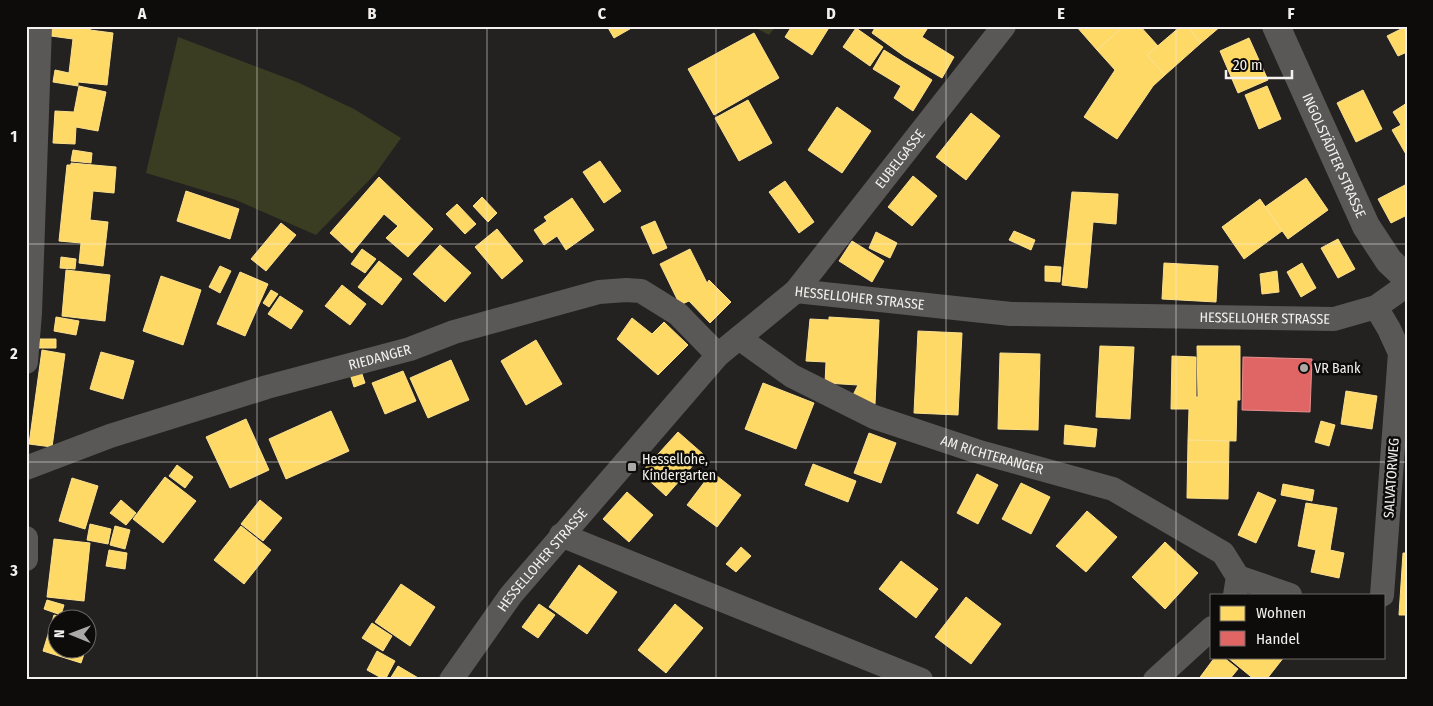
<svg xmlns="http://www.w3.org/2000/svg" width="1433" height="706" viewBox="0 0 1433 706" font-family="'Fira Sans Condensed',sans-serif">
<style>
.green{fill:#3a3d21}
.homes{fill:#ffd966;stroke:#fbe08e}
.shops{fill:#e06666;stroke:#e68f8e}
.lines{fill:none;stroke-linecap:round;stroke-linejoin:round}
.street{stroke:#5a5856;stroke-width:24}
.secondary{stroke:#5a5856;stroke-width:28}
.grid{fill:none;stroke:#f3f0ed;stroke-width:1;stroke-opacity:0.55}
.poi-dot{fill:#aba8a5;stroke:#0e0c0a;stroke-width:2}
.labels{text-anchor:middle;stroke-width:5;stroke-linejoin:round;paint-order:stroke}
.street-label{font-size:14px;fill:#f3f0ed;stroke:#0e0c0a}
.poi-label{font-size:14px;fill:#f3f0ed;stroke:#0e0c0a;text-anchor:start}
.neatline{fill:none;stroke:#f3f0ed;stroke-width:2}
.grid-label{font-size:16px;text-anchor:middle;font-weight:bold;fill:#f3f0ed}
</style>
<rect width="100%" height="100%" fill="#242220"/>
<path class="green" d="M752,26H776L769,35Z
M178,37L297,82L354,109L401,138L376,173L316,235L236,200L146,173Z"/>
<path class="homes" d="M52,26H91L90,30L113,33L107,85L78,82V86L53,82L55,70L69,73L73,39L51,36Z
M607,26H635L614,38Z
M792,26H830L812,55L785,37Z
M876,26H929L922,37L954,57L942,78L904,56L872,33Z
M1076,26H1124L1097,50Z
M1124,26H1140L1158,46L1147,55L1165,75L1153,86L1117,139L1084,117L1115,70L1097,50Z
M1181,26H1187L1201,43L1165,75L1147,55Z
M1187,26H1221L1201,43Z
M1407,26V52L1398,56L1387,36Z
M856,28L883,47L870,66L843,47Z
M754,33L779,78L714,115L688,69Z
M1249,38L1268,80L1238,93L1220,51Z
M884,50L932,80L913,111L894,98L901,86L873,69Z
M79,86L106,92L98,131L76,127L75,144L53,143L55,111L74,112Z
M1267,86L1281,119L1259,129L1245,95Z
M1363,90L1382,129L1356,142L1337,103Z
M748,100L772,143L739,161L715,118Z
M1407,103V156L1392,130L1401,125L1393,112Z
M837,107L871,131L842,173L808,150Z
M971,113L1000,136L966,180L936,157Z
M73,150L92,153L91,163L71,161Z
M600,161L621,191L604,203L583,172Z
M71,163L116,167L114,193L93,191L90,220L108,222L103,266L79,263L81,243L59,241L67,165H71Z
M913,176L937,196L912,226L888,207Z
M379,177L433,229L408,257L386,238L398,226L384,214L352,253L330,233Z
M1306,178L1328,210L1288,239L1265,207Z
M785,181L814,222L799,233L769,192Z
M1407,184V215L1391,223L1378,199Z
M186,191L239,209L230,239L177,221Z
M1072,192L1118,194L1116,224L1093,222L1087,288L1062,285Z
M482,197L497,213L488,222L473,206Z
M572,198L594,230L566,250L557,236L544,245L534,230L547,221L544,217Z
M1260,199L1282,231L1244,259L1222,227Z
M457,204L476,224L465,234L446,214Z
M655,221L667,248L653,254L641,227Z
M281,223L296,235L266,271L251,259Z
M497,229L523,261L502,279L475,247Z
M1014,231L1035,240L1031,250L1009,240Z
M876,232L897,243L890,258L869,248Z
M1338,239L1355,269L1338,278L1321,248Z
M852,241L884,261L872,282L839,261Z
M440,245L471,273L445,302L413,274Z
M362,249L376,259L365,273L351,264Z
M690,249L707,283L709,280L731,302L710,323L689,301L680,305L660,264Z
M61,257L76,259L75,269L60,268Z
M379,261L402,279L382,305L358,287Z
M1164,263L1218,266L1216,302L1162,299Z
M1302,263L1316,288L1301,297L1287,272Z
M220,266L231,271L220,293L209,287Z
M1045,266L1061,267L1060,282L1045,281Z
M66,270L110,275L105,321L62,316Z
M1277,271L1279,292L1262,294L1260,274Z
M240,272L268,284L245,336L217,324Z
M161,276L201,290L183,345L143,331Z
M342,285L366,304L350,325L325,306Z
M271,290L278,294L269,307L263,303Z
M280,296L303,311L291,329L268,314Z
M56,317L79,321L76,335L54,331Z
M829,317L879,320L875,404L852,397L858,385L825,383L826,362L806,361L810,319L829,320Z
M632,318L652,334L664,322L688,345L658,375L617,339Z
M918,331L962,333L958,415L914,413Z
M40,339H56V348H39Z
M536,340L562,384L526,405L501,361Z
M1100,346L1134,347L1130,419L1096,417Z
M1197,346H1240V400H1237L1236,441L1188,440L1189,409H1171L1172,356L1196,357V397H1198Z
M42,350L65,354L52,447L29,444Z
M101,352L134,361L123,399L90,389Z
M1000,353L1040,354L1038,430L998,429Z
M451,360L469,400L428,418L410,378Z
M361,371L365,383L354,387L350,374Z
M403,371L416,401L385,414L372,383Z
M763,383L814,403L796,449L745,429Z
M1346,391L1377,396L1372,429L1341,424Z
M331,411L349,451L286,479L269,439Z
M246,419L269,470L230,488L206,437Z
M1321,421L1335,425L1329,446L1315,442Z
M1065,425L1097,429L1095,447L1064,444Z
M678,432L703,454L666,496L641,473Z
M869,433L896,443L881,483L854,473Z
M1188,440L1229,441L1228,499L1187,498Z
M813,464L856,481L848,502L805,485Z
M177,465L193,477L185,488L169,476Z
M712,472L741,495L717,527L687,505Z
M977,474L998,485L978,524L957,513Z
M165,477L196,501L163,543L133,519Z
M72,478L98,486L85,529L59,521Z
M1021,483L1050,497L1031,534L1002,519Z
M1283,484L1314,490L1312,501L1281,495Z
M627,492L653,515L629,542L603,519Z
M1258,492L1276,500L1256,543L1238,535Z
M121,500L136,513L126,525L110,513Z
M260,500L282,518L263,541L241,524Z
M1306,503L1337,508L1330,550L1344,553L1339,578L1311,572L1316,550L1298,546Z
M1087,511L1117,537L1086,572L1056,546Z
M90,524L111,529L108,544L87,540Z
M115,526L130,530L125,549L110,545Z
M241,526L271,550L244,584L214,560Z
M54,539L90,543L84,601L47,597Z
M1165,542L1198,573L1165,609L1132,577Z
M741,547L751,556L736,572L726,564Z
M109,550L127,553L125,569L106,566Z
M1403,553H1407V615H1399Z
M901,561L938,589L916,618L879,589Z
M579,565L617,592L587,634L549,607Z
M401,584L435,607L410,646L375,622Z
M966,597L1001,624L971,664L935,637Z
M47,600L64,605L61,615L44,609Z
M539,604L555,615L538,638L522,627Z
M675,604L703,628L666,673L638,650Z
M54,615L65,618H58V648H86L81,663L43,651Z
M372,623L392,636L383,651L362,638Z
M88,625L92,627L88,642Z
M377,651L395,661L385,680L367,670Z
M1215,657H1223L1238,669L1229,680H1198Z
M1227,657H1284L1266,680H1255Z
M398,666L420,679L419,680L390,679Z"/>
<path class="shops" d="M1243,357L1312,359L1310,412L1242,410Z"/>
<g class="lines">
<g class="street">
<path id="s1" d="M796,291L1011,314L1334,319L1376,307L1407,285"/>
<path d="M1376,307L1389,329L1400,353L1382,595"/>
<path id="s2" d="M739,338L792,376L874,417L976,451L1113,489L1223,553L1238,577L1235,595"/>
<path d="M26,362L30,313L40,26"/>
<path id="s3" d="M26,468L110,436L267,387L410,349L454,332L599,292L626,290L641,291L678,314L718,355"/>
<path d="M561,535L921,680"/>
<path d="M26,538V559"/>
<path d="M1238,577L1290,595"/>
<path id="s4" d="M451,680L511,595L718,355L796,291L1004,26"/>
<path d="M1155,680L1212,628"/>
</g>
<path class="secondary" id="s5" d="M1276,26L1366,226L1389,261L1407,278"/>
</g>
<path class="grid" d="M257,26V680M487,26V680M716,26V680M946,26V680M1176,26V680M26,244H1407M26,462H1407"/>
<g class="poi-dot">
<circle cx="1304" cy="368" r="5"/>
<rect x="627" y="462" width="10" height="10" rx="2.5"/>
</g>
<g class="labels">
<g class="street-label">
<text dy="5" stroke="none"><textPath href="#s5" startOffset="142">INGOLSTÄDTER STRASSE</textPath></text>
<text dy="5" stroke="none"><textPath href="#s4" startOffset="690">EUBELGASSE</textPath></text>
<text dy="5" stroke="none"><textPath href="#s1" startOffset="64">HESSELLOHER STRASSE</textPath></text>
<text dy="5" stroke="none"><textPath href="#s1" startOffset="470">HESSELLOHER STRASSE</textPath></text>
<text dy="5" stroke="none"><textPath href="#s3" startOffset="371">RIEDANGER</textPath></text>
<text dy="5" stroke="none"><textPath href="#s2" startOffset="281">AM RICHTERANGER</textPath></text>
<text transform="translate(1391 478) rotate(-86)" y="5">SALVATORWEG</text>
<text dy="5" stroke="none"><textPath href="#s4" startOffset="151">HESSELLOHER STRASSE</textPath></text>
</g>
<g class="poi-label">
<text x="1314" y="373">VR Bank</text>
<text x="642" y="464">Hessellohe,<tspan x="642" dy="16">Kindergarten</tspan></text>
</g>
</g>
<rect width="1433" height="706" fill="none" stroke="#0e0c0a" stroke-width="55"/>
<rect x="1210" y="594" width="175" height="65" fill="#0e0c0a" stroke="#6a6765"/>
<rect x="1220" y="606" width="25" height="15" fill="#ffd966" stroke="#6a6765"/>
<text x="1256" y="618" font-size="15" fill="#f3f0ed">Wohnen</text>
<rect x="1220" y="631" width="25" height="15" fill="#e06666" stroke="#6a6765"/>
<text x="1256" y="644" font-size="15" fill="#f3f0ed">Handel</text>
<g transform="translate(72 634) rotate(271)"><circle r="24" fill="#0e0c0a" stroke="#6a6765"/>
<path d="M0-4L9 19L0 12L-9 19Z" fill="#aba8a5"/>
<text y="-8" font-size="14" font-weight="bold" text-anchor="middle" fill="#f3f0ed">N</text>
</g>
<path d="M1226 70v8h66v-8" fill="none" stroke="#f3f0ed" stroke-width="2.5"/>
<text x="1233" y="70" font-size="15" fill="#f3f0ed" stroke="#0e0c0a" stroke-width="4" paint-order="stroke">20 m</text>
<rect x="28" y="28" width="1378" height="650" class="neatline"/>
<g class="grid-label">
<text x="142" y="19">A</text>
<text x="372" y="19">B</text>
<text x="602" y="19">C</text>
<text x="831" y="19">D</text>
<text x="1061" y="19">E</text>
<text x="1291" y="19">F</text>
<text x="14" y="142">1</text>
<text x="14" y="359">2</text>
<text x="14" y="576">3</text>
</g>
</svg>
